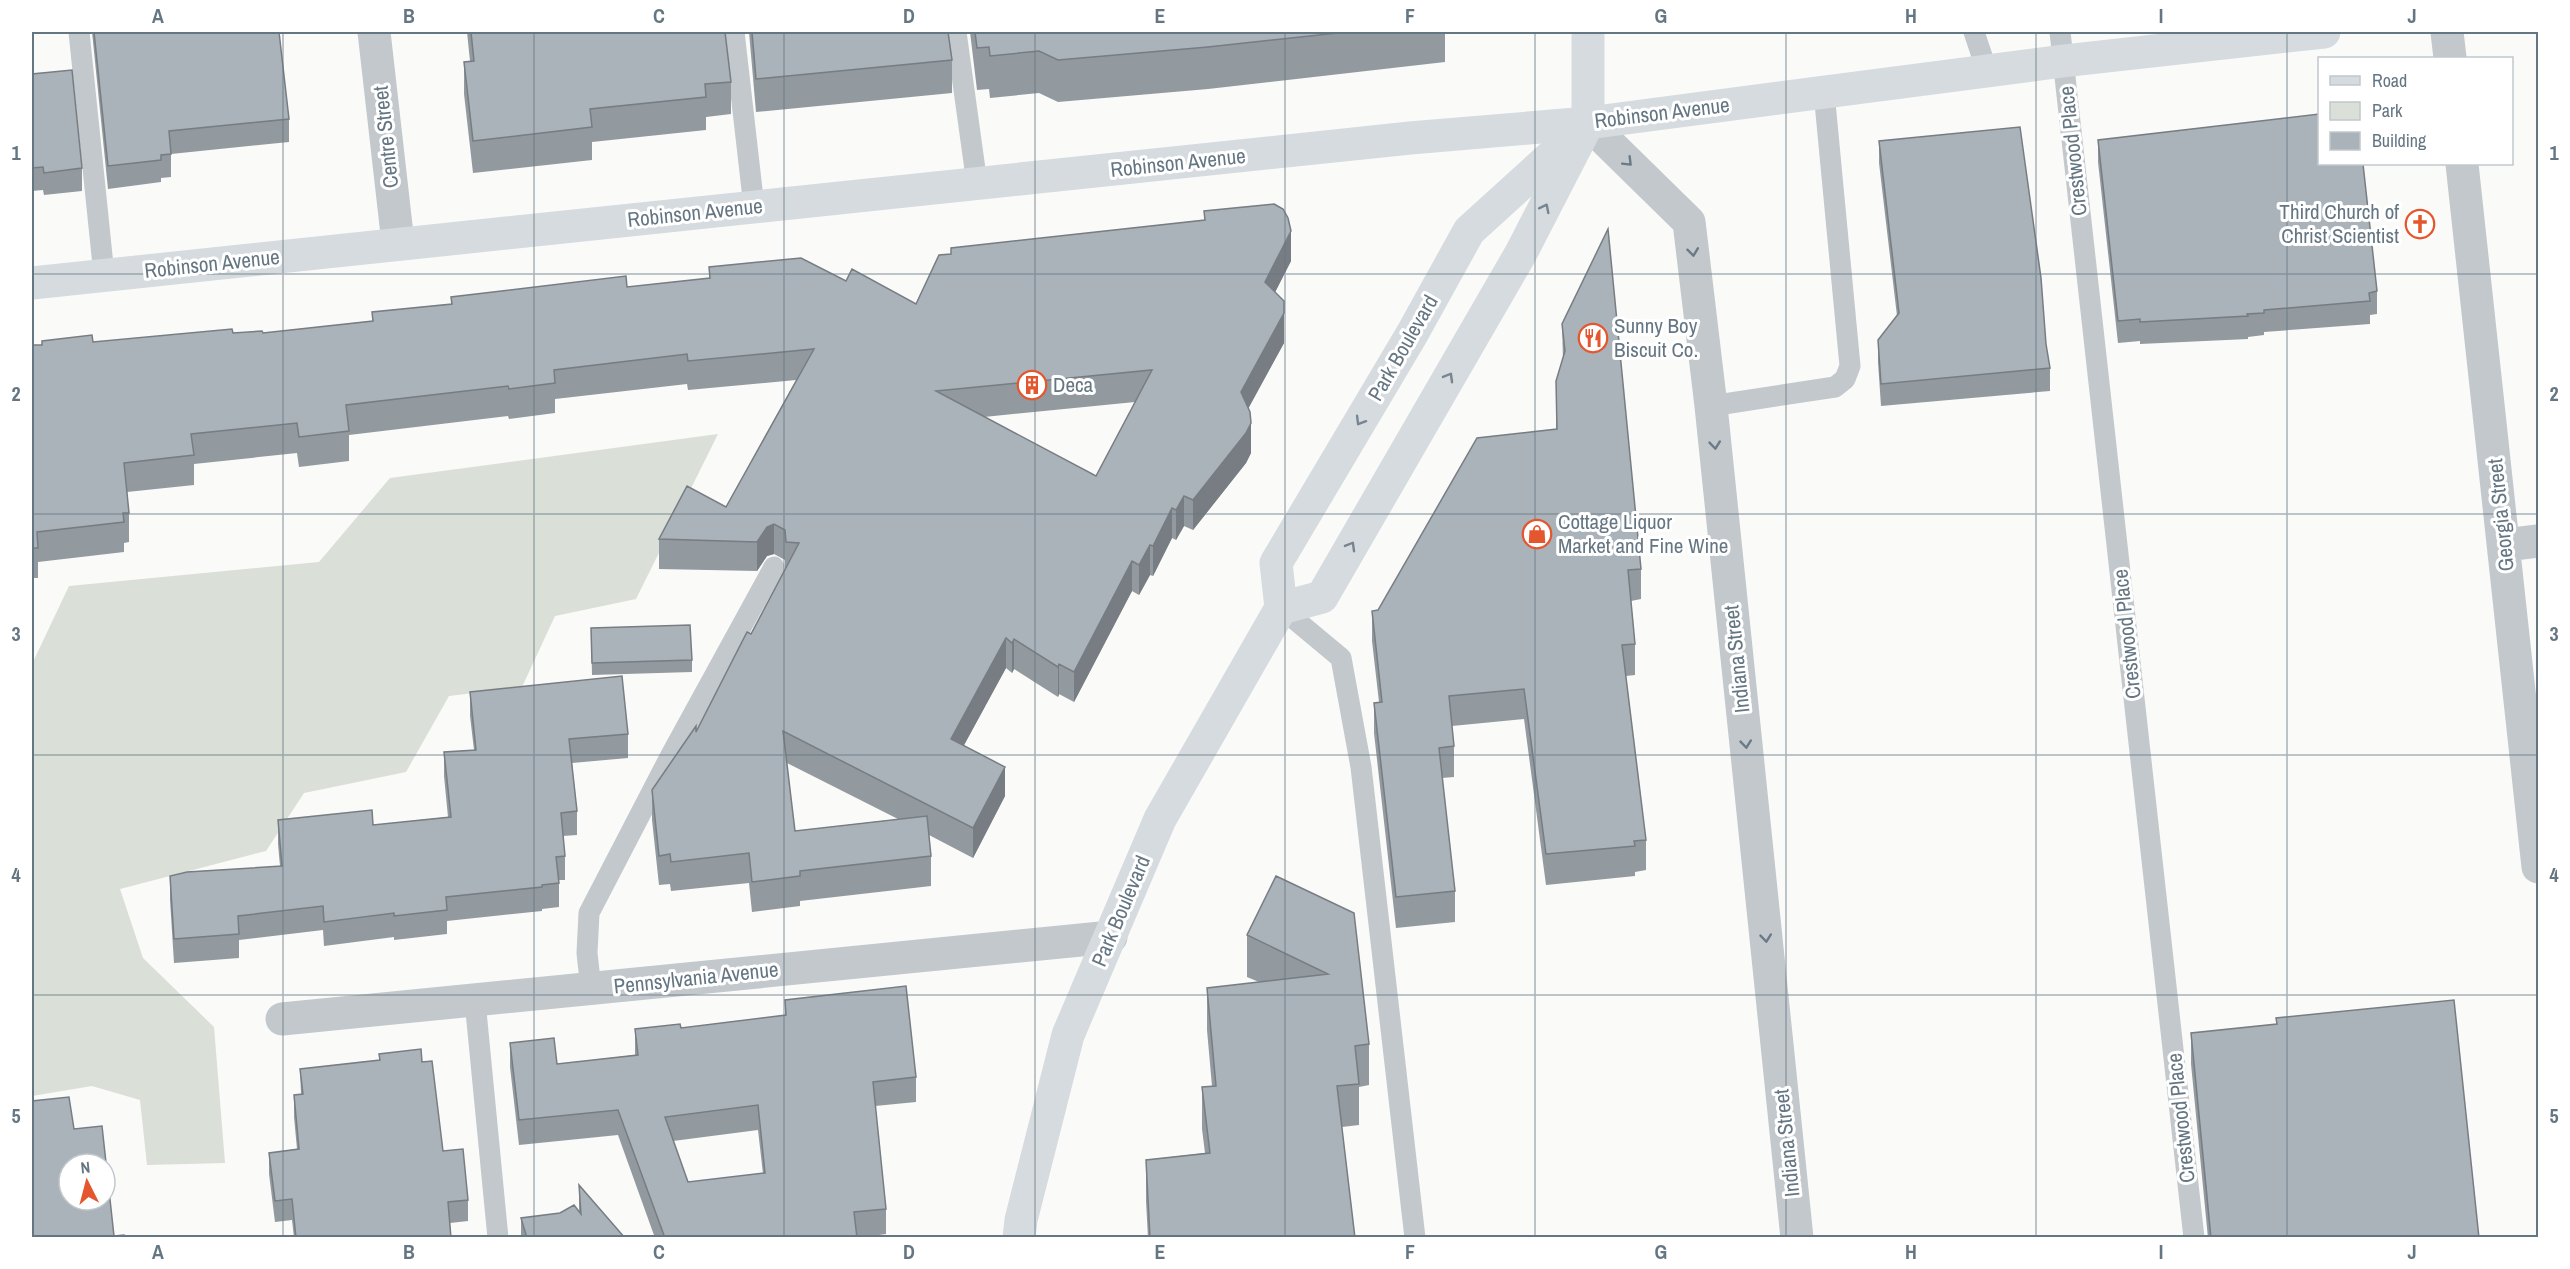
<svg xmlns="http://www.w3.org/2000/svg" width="2570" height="1269" viewBox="0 0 2570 1269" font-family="'Archivo Narrow',sans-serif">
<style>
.green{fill:#dadfd7}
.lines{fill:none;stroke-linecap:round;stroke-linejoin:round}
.lane{stroke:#c3c8cc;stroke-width:21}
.street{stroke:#c3c8cc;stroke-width:33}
.secondary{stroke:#d6dbdf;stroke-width:33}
.primary{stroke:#d6dbdf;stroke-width:33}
.wall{fill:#929a9f;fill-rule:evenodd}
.shaded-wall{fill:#777d82}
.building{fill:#aab3b9;stroke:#777d82;stroke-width:1.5;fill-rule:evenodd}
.oneway{stroke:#6a7a87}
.oneway2{stroke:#768591}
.grid{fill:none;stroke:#657683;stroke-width:1.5;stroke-opacity:0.55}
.labels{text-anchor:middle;stroke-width:6;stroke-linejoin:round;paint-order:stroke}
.street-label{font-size:21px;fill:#657683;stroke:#fff}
.poi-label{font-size:21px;fill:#657683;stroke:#fff;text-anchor:start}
.neatline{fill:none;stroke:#657683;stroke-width:2}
.grid-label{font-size:20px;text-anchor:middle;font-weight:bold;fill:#657683}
</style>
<rect width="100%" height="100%" fill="#fafaf8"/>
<path class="green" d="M718,434L636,599L555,616L522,687L449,696L406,772L304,793L266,851L120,889L143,958L214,1027L225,1163L147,1165L140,1100L92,1086L32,1096V664L69,586L319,562L390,478Z"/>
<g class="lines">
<path class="lane" d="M79,32L104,275
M734,32L754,207
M956,32L977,184
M1974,32L1987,71
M2060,32L2194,1238
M1711,406L1835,387L1845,379L1850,366L1824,92
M1281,608L1341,658L1361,767L1415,1238
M591,989L587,953L589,913L671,755L774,567
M475,1001L498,1238"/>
<path class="street" d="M374,32L398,243
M2447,32L2450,58
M1588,123L1689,222L1711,406L1797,1238
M2462,164L2538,867
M2505,545L2538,541
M282,1019L1111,937"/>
<path class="secondary" d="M32,283L1410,138L1588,123L2063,61L2324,32"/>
<path class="primary" d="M1281,608L1322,597L1521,253L1588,123V32
M1019,1238L1021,1220L1068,1035L1160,819L1281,608L1276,563L1412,334L1469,231L1588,123"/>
</g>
<path class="wall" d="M92,32H279L289,119V142L171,154V177L161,178V182L108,189Z
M467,32H725L731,82V114L706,117V130L592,142V160L473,173L464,94V62L470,61Z
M749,32H948L952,60V93L756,112Z
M970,32H1445V62L1208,89L1058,102L1039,93L990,98L989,89L977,90Z
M32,74L82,168V191L44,195L43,190L32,191Z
M2098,140L2377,291V314L2370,315V324L2264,332V335L2248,337V339L2140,344V341L2118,343L2098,162Z
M1879,141L2046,344L2050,368V391L1881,406L1878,362V340L1897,316L1879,163Z
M1204,211L1291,261L1275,292L1284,331V343L1248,408L1251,453L1246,463L1193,530L1184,526L1176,540L1172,538L1153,576L1150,575L1139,595L1132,591L1074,702L1059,694L1058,697L1014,669L1012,673L1006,668L964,745L1005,796L973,858L929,835L931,856V886L800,901V906L752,912L749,883L671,891L670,884L659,885L652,820V790L696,732L751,634L785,569V560L774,554L767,556L757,571L659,569V539L726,507L796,380L688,390L687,384L555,399V413L509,419L508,416L349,435V461L299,467L297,453L194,464V485L127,492L129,513V542L124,543V552L38,562V578H32V345H42V341L93,342L233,333H263L372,321V312L451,304V297L627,287L709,278V267L846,281L916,304L1204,220ZM1135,402L1096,476L984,417ZM787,763L898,819L795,831Z
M1562,324L1641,569V599L1631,601L1635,644V675L1626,676L1646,840V870L1635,872V876L1546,885L1524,719L1452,726L1454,746V777L1442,778L1455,891V922L1396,928L1374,733V703L1379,702L1372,641V611L1378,610L1556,429V381L1563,360Z
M591,628L692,660V672L592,675Z
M470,692L628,734V758L572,763L577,811V835L563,836L565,856V880H559V907L542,909V911L447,921V934L394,940V937L324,946L323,930L239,940V958L174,963L170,900V876L280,866L278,844V820L373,825L448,817L444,776V752L474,750L470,716Z
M1276,876L1369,1044V1085L1359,1087V1125L1342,1127L1355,1238H1148L1146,1201V1160L1205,1153L1202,1129V1087L1212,1086L1207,1030V988L1259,982L1247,977V935Z
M785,1000L916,1077V1102L875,1106L886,1209V1234L857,1238H655L618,1135L519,1145L510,1067V1043L557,1064L635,1055V1029L681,1028L785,1015ZM758,1130L763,1174L688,1182L673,1141Z
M2276,1018L2479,1238H2208L2191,1064V1033L2276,1024Z
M379,1054L422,1062L443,1151L468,1200V1221L450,1223L451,1238H294L292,1220L275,1222L269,1174V1153L297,1149L294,1117V1095L301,1094L300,1069L379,1060Z
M579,1185L625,1238H521V1218L560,1213L579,1210Z"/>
<path class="shaded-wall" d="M1291,231V261L1265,312V282Z
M1284,301V343L1241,422V392Z
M1251,423V453L1246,463L1193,530V500Z
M1184,496V526L1176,540V510Z
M1172,508V538L1153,576V546Z
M774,524V554L767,556L757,571V542L767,527Z
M1150,545V575L1139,595V565Z
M1132,561V591L1074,702V672Z
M1006,638V668L951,769V739Z
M1014,639V669L1012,673V643Z
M1059,664V694L1058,697V667Z
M1005,767V796L973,858V828Z"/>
<path class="building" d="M94,32H279L289,119L169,131L171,154L161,155V160L108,166Z
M471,32H725L731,82L705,84L706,97L590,109L592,127L473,141L464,62L474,61Z
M752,32H948L952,60L756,79Z
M975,32H1347L1208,47L1058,60L1039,51L990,56L989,47L977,48Z
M72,70L82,168L44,173L43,167L32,168V74Z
M2319,114V164H2363L2377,291L2369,293L2370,301L2264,310V313L2247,314L2248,316L2140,322V319L2118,321L2098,140Z
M2020,127L2041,278L2046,344L2050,368L1881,384L1878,340L1899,313L1879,141Z
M1274,204L1283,209L1288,218L1291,231L1265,282L1284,301V313L1241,392L1250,412L1251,423L1246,433L1193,500L1184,496L1176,510L1172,508L1153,546L1150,545L1139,565L1132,561L1074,672L1059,664L1058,667L1014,639L1012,643L1006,638L951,739L1005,767L973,828L783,731L795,831L927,816L931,856L800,871V876L752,882L749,853L671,862L670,854L659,856L652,790L696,726V732L747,632L751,634L799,543L786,542L785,530L774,524L767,527L757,542L659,539L687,486L726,507L814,349L688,361L687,354L554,370L555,383L509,389L508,386L346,405L349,431L299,437L297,423L191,434L194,455L124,463L129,513H123L124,522L37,532L38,548H32V345H42V341L92,335L93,342L232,329L233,333L262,331L263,333L373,321L372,312L452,304L451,297L626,276L627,287L710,278L709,267L801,258L846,281L852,269L916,304L939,255L951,254V248L1205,220L1204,211ZM1152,370L1096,476L936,391Z
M1608,229L1641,569L1628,570L1635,644L1622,645L1646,840L1634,841L1635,846L1546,854L1524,689L1449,696L1454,746L1439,748L1455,891L1396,897L1374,703L1382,702L1372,611L1378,610L1477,438L1557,429L1556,381L1565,351L1562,324Z
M690,625L692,660L592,663L591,628Z
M622,676L628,734L569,739L577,811L561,813L565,856L556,857L559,883L542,885V887L446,897L447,910L394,916V913L324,922L323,906L238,916L239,934L174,939L170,876L187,872L282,866L278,820L372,810L373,825L451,817L444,752L476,750L470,692Z
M1276,876L1354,913L1369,1044L1355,1046L1359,1084L1337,1086L1355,1238H1150L1146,1160L1210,1153L1202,1087L1216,1086L1207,988L1328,974L1247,935Z
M906,986L916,1077L873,1082L886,1209L854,1212L857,1238H665L618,1110L519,1120L510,1043L554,1038L557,1064L638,1055L635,1029L680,1024L681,1028L786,1015L785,1000ZM758,1105L765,1173L688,1182L665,1117Z
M2454,1000L2479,1238H2211L2191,1033L2277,1024L2276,1018Z
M421,1049L422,1062L432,1061L443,1151L463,1149L468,1200L448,1202L451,1238H296L292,1199L275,1201L269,1153L299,1149L294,1095L303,1094L300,1069L380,1060L379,1054Z
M69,1097L74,1129L102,1126L114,1236L124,1235V1238H32V1101ZM69,1164H105V1200H69Z
M579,1185L625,1238H527L521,1218L560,1213L574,1205L581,1214Z"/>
<defs><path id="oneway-chevron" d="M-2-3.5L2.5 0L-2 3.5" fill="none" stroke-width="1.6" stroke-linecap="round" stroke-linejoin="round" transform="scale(1.5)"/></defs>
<g class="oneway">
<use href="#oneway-chevron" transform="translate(1628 162) rotate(45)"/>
<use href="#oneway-chevron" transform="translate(1693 252) rotate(83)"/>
<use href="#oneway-chevron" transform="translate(1715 445) rotate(84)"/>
<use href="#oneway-chevron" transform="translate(1746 744) rotate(84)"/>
<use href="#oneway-chevron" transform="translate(1766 938) rotate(84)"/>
</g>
<g class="oneway2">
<use href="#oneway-chevron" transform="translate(1545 208) rotate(-63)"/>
<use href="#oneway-chevron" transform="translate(1449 377) rotate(-60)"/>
<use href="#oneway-chevron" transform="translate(1360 421) rotate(121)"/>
<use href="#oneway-chevron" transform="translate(1351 546) rotate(-60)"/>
</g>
<path class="grid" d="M283,32V1238M534,32V1238M784,32V1238M1035,32V1238M1285,32V1238M1535,32V1238M1786,32V1238M2036,32V1238M2287,32V1238M32,274H2538M32,514H2538M32,755H2538M32,995H2538"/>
<defs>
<g id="church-ring" transform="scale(1.5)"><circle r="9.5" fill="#fff" stroke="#e4572e" stroke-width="1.5"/><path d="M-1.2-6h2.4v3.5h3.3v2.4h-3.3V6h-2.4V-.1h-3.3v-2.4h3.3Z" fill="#e4572e"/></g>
<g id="restaurant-ring" transform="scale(1.5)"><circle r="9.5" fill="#fff" stroke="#e4572e" stroke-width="1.5"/><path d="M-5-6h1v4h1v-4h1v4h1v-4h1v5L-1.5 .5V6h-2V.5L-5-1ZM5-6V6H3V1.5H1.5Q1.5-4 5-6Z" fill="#e4572e"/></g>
<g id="building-ring" transform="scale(1.5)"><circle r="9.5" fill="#fff" stroke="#e4572e" stroke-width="1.5"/><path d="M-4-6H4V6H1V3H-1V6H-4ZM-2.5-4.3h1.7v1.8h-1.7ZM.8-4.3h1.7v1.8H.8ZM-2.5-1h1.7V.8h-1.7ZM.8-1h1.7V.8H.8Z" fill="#e4572e"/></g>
<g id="shop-ring" transform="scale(1.5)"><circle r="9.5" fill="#fff" stroke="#e4572e" stroke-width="1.5"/><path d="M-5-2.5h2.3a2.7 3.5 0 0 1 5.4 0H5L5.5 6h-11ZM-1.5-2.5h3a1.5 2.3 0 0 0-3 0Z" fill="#e4572e"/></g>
</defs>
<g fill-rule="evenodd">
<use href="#church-ring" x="2420" y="224"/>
<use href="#restaurant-ring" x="1593" y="338"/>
<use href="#building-ring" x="1032" y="385"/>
<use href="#shop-ring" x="1537" y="534"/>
</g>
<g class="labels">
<g class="street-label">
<text transform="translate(1662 113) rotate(-7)" y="7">Robinson Avenue</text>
<text transform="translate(386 137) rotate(-96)" y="7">Centre Street</text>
<text transform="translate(2073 151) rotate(-96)" y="7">Crestwood Place</text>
<text transform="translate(1178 163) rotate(-6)" y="7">Robinson Avenue</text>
<text transform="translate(695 213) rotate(-6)" y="7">Robinson Avenue</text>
<text transform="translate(212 264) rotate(-6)" y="7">Robinson Avenue</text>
<text transform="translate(1403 348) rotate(-60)" y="7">Park Boulevard</text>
<text transform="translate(2501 515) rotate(-96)" y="7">Georgia Street</text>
<text transform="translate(2127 634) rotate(-96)" y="7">Crestwood Place</text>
<text transform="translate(1737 659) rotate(-96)" y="7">Indiana Street</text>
<text transform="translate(1121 911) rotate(-67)" y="7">Park Boulevard</text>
<text transform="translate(696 978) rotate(-6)" y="7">Pennsylvania Avenue</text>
<text transform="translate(2181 1118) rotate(-96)" y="7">Crestwood Place</text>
<text transform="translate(1787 1143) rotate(-96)" y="7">Indiana Street</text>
</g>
<g class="poi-label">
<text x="2399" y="219" text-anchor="end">Third Church of<tspan x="2399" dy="24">Christ Scientist</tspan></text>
<text x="1614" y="333">Sunny Boy<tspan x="1614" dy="24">Biscuit Co.</tspan></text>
<text x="1053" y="392">Deca</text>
<text x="1558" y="529">Cottage Liquor<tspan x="1558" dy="24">Market and Fine Wine</tspan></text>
</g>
</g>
<rect width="2570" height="1269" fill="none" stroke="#ffffff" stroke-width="66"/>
<rect x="2318" y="57" width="195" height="108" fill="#ffffff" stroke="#c1c8cd" stroke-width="1.5"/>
<rect x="2330" y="76" width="30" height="9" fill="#d6dbdf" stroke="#c1c8cd" stroke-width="1.5"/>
<text x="2372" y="87" font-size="18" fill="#657683">Road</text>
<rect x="2330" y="102" width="30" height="18" fill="#dadfd7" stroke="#c1c8cd" stroke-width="1.5"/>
<text x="2372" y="117" font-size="18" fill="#657683">Park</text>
<rect x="2330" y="132" width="30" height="18" fill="#aab3b9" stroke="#c1c8cd" stroke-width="1.5"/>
<text x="2372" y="147" font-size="18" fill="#657683">Building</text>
<g transform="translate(87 1182) rotate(354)"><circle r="28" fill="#ffffff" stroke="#c1c8cd" stroke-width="1.5"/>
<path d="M0-4.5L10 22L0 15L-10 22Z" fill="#e4572e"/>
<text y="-9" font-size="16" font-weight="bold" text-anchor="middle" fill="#657683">N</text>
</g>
<rect x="33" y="33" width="2504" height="1203" class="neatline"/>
<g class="grid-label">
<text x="158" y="23">A</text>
<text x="409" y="23">B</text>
<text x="659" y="23">C</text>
<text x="909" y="23">D</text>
<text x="1160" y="23">E</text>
<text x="1410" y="23">F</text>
<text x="1661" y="23">G</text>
<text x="1911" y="23">H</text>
<text x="2161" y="23">I</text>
<text x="2412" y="23">J</text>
<text x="16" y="160">1</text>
<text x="2554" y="160">1</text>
<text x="16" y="401">2</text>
<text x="2554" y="401">2</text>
<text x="16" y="641">3</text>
<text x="2554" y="641">3</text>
<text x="16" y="882">4</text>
<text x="2554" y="882">4</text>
<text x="16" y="1123">5</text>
<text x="2554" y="1123">5</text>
<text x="158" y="1259">A</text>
<text x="409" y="1259">B</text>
<text x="659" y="1259">C</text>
<text x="909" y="1259">D</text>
<text x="1160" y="1259">E</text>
<text x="1410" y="1259">F</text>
<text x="1661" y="1259">G</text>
<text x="1911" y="1259">H</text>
<text x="2161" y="1259">I</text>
<text x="2412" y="1259">J</text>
</g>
</svg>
